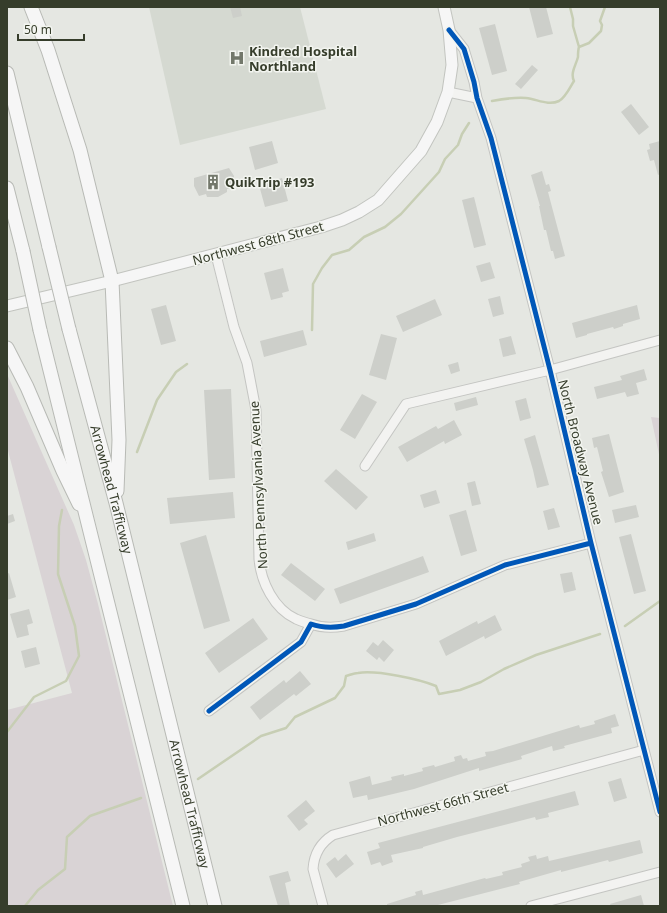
<svg xmlns="http://www.w3.org/2000/svg" width="667" height="913" viewBox="0 0 667 913" font-family="'Noto Sans',sans-serif">
<style>
.built{fill:#d5d9d1}
.green{fill:#d9d3d5}
.lines{fill:none;stroke-linecap:round;stroke-linejoin:round}
.stream{stroke:#c7ceb4;stroke-width:2.5}
.building{fill:#cdcfca}
.minor-casing{stroke:#c4c5c2;stroke-width:11}
.major-casing{stroke:#c2c4bf;stroke-width:13}
.highway-casing{stroke:#b8bab5;stroke-width:15}
.minor{stroke:#f3f3f1;stroke-width:9}
.major{stroke:#f6f6f6;stroke-width:11}
.highway{stroke:#f6f6f6;stroke-width:13}
.highway-bridge-casing{stroke:#b8bab5;stroke-width:15;stroke-linecap:butt}
.highway-bridge{stroke:#f6f6f6;stroke-width:13}
.cycleway-casing{stroke:#f3f5f0;stroke-width:8}
.cycleway{stroke:#0057b8;stroke-width:5}
.labels{text-anchor:middle;stroke-width:3;stroke-linejoin:round;paint-order:stroke}
.poi-label{font-size:13px;font-weight:bold;fill:#363d2b;stroke:#f3f5f0;text-anchor:start}
.street-label{font-size:13px;fill:#363d2b;stroke:#f3f5f0}
</style>
<rect width="100%" height="100%" fill="#e5e7e2"/>
<path class="built" d="M149,7H300L326,109L180,145Z"/>
<path class="green" d="M7,374L74,525L86,560L98,604L173,906H7V710L72,693L7,447Z
M651,417L660,418V459Z"/>
<g class="lines">
<path class="stream" d="M570,7L573,19V26L579,47
M492,101C503,99 515,97 526,98C537,99 548,106 559,101C566,97 570,87 574,81C570,73 576,65 578,57C578,54 578,50 579,47L589,43L601,31L602,25L600,21L605,7
M312,330L313,284L322,268L332,255L349,250L364,237L385,227L401,214L439,172L445,159L458,145L462,134L469,123
M137,452L157,400L176,372L187,364
M625,626L660,601
M7,732L34,697L66,681L79,656L75,626L58,574L59,526L62,510
M198,779L261,736L286,728L295,717L335,698L344,686L346,676C350,675 354,673 358,673C377,670 419,679 436,686L439,694L460,690L481,682L504,669L536,655L600,634
M25,906L38,890L65,869L67,837L90,816L141,798"/>
</g>
<path class="building" d="M230,7H240L242,16L233,18Z
M529,7H546L553,34L537,38Z
M495,24L507,71L492,75L479,28Z
M532,65L538,70L521,89L515,84Z
M631,104L649,127L639,135L621,112Z
M272,141L278,163L255,170L249,147Z
M660,141V174L658,175L654,160L650,161L647,150L650,149L649,144Z
M229,168L234,176V187L227,189V192L218,197H207L206,194L199,196L194,186V178Z
M542,171L546,185L549,184L551,191L548,192L565,256L555,259L553,251H551L546,230H544L539,206H540L531,175Z
M282,178L288,201L265,207L259,185Z
M474,197L486,245L474,248L462,200Z
M490,262L495,278L481,282L476,266Z
M283,268L289,291L282,293L283,297L271,300L264,273Z
M500,296L504,314L493,317L488,299Z
M435,299L442,315L403,332L396,316Z
M166,305L176,341L161,345L151,309Z
M637,305L640,319L623,324V326L614,329L613,327L587,334V335L576,338L572,323Z
M303,330L307,345L264,357L260,341Z
M381,334L397,338L386,380L369,375Z
M511,336L516,354L503,357L499,339Z
M458,362L460,371L451,374L448,365Z
M644,369L647,380L636,383L639,394L627,397L625,392L597,399L594,387L622,380L620,376Z
M231,389L235,478L209,480L204,390Z
M362,394L377,402L355,439L340,430Z
M476,397L478,405L456,411L454,403Z
M526,398L531,418L520,421L515,401Z
M454,420L462,435L445,444L444,441L407,462L398,447L436,426L438,429Z
M609,434L624,492L609,497L601,472L603,471L597,447L594,448L592,438Z
M535,435L549,485L537,488L533,470L524,439Z
M336,469L368,497L356,510L324,481Z
M475,481L481,504L472,506L467,483Z
M436,490L440,503L424,508L420,495Z
M233,492L235,518L170,524L167,498Z
M636,505L639,517L615,523L612,510Z
M554,508L560,527L548,530L543,511Z
M466,510L477,551L461,556L449,515Z
M13,514L15,521L7,524V516Z
M374,533L376,541L348,550L346,542Z
M631,534L646,591L634,594L619,537Z
M206,535L230,621L204,629L180,543Z
M423,556L429,572L340,604L334,589Z
M291,563L325,589L315,601L281,575Z
M572,572L576,590L564,593L560,574Z
M9,573L16,597L7,600V574Z
M29,609L33,623L27,625L29,635L17,638L10,614Z
M495,615L502,630L485,639L484,636L446,656L439,641L477,621L478,624Z
M253,618L268,639L219,673L205,653Z
M383,640L394,650L384,662L379,657L377,660L366,651L373,642L378,646Z
M36,647L40,664L25,668L21,651Z
M300,671L311,684L296,696L294,694L260,720L250,707L284,680L286,683Z
M615,714L619,726L611,728L612,733L564,746L565,748L553,751L552,746L521,756L522,759L479,771V768L414,789L368,800L367,795L353,798L349,782L370,776L372,785L392,780L391,777L404,774V776L423,771L422,768L434,765L435,767L455,761L454,757L461,755L463,759L467,758L468,761L486,756L485,752L493,751L579,725L580,728L595,724L594,721Z
M621,778L627,798L614,802L608,782Z
M575,791L579,805L548,813L549,817L536,820L535,817L457,837L423,847V848L391,855L393,862L382,866L380,862L371,865L367,852L380,848L378,843Z
M306,800L315,811L304,820L308,824L299,831L287,816Z
M640,840L643,853L609,862L608,860L561,872V870L519,882L520,884L434,906H387V904L416,895L415,892L422,890L423,895L485,878L486,879L503,875L502,872L522,867L521,864L530,861L528,857L536,855L537,859L548,856L549,861Z
M346,854L354,864L336,878L326,864L335,857L338,861Z
M288,871L291,881L285,883L290,906H278L269,876Z
M641,895L644,906H611L610,904Z"/>
<g class="lines">
<g class="minor-casing">
<path id="minor" d="M449,30L464,49L474,82L477,98L491,138L550,370L591,543L660,812
M448,92L477,98
M216,255L234,327L247,363L256,410L259,559C261,582 274,609 296,619C301,621 306,623 311,624
M365,466L406,404L550,370L660,340
M209,711L301,642L311,624C322,628 332,628 344,626L416,604L505,565L591,543
M323,906L313,869C314,854 320,843 333,835L644,750
M531,906L660,872"/>
</g>
<g class="major-casing">
<path id="major" d="M7,306L112,281L321,227L342,220L359,212L378,200L421,151L437,122L448,92L452,65L449,30L444,7"/>
</g>
<g class="highway-casing">
<g id="highway">
<path d="M31,7L48,50L80,150L112,281L119,440L117,491"/>
<path d="M7,73L49,247"/>
<path d="M7,188L23,251"/>
<path id="s1" d="M69,329L116,503L215,906"/>
<path d="M40,330L183,906"/>
<path d="M7,348L27,387L63,471L79,504"/>
</g>
</g>
<use href="#minor" class="minor"/>
<use href="#major" class="major"/>
<use href="#highway" class="highway"/>
<g class="highway-bridge-casing">
<path id="highway-bridge" d="M49,247L69,329
M23,251L40,330"/>
</g>
<use href="#highway-bridge" class="highway-bridge"/>
<g class="cycleway-casing">
<path id="cycleway" d="M449,30L464,49L474,82L477,98L491,138L550,370L591,543L660,812
M209,711L301,642L311,624C322,628 332,628 344,626L416,604L505,565L591,543"/>
</g>
<use href="#cycleway" class="cycleway"/>
</g>
<defs>
<g id="hospital-bare" transform="scale(1.2)"><path d="M-5-5h3v3.5h4V-5h3V5h-3V1.5h-4V5h-3Z" fill="#73786b" stroke="#f3f5f0" stroke-width="2.5" paint-order="stroke"/></g>
<g id="building-bare" transform="scale(1.2)"><path d="M-4-6H4V6H1V3H-1V6H-4ZM-2.5-4.3h1.7v1.8h-1.7ZM.8-4.3h1.7v1.8H.8ZM-2.5-1h1.7V.8h-1.7ZM.8-1h1.7V.8H.8Z" fill="#73786b" stroke="#f3f5f0" stroke-width="2.5" paint-order="stroke"/></g>
</defs>
<g fill-rule="evenodd">
<use href="#hospital-bare" x="237" y="58"/>
<use href="#building-bare" x="213" y="182"/>
</g>
<g class="labels">
<g class="poi-label">
<text x="249" y="56">Kindred Hospital<tspan x="249" dy="15">Northland</tspan></text>
<text x="225" y="187">QuikTrip #193</text>
</g>
<g class="street-label">
<text transform="translate(258 243) rotate(-15)" y="5">Northwest 68th Street</text>
<text transform="translate(581 452) rotate(76)" y="5">North Broadway Avenue</text>
<text transform="translate(258 485) rotate(-93)" y="5">North Pennsylvania Avenue</text>
<text dy="5" stroke="none"><textPath href="#s1" startOffset="166">Arrowhead Trafficway</textPath></text>
<text dy="5" stroke="none"><textPath href="#s1" startOffset="490">Arrowhead Trafficway</textPath></text>
<text transform="translate(443 804) rotate(-15)" y="5">Northwest 66th Street</text>
</g>
</g>
<rect width="667" height="913" fill="none" stroke="#363d2b" stroke-width="16"/>
<path d="M18 34v6h66v-6" fill="none" stroke="#363d2b" stroke-width="2"/>
<text x="24" y="34" font-size="12" fill="#363d2b" stroke="#f3f5f0" stroke-width="3" paint-order="stroke">50 m</text>
</svg>
